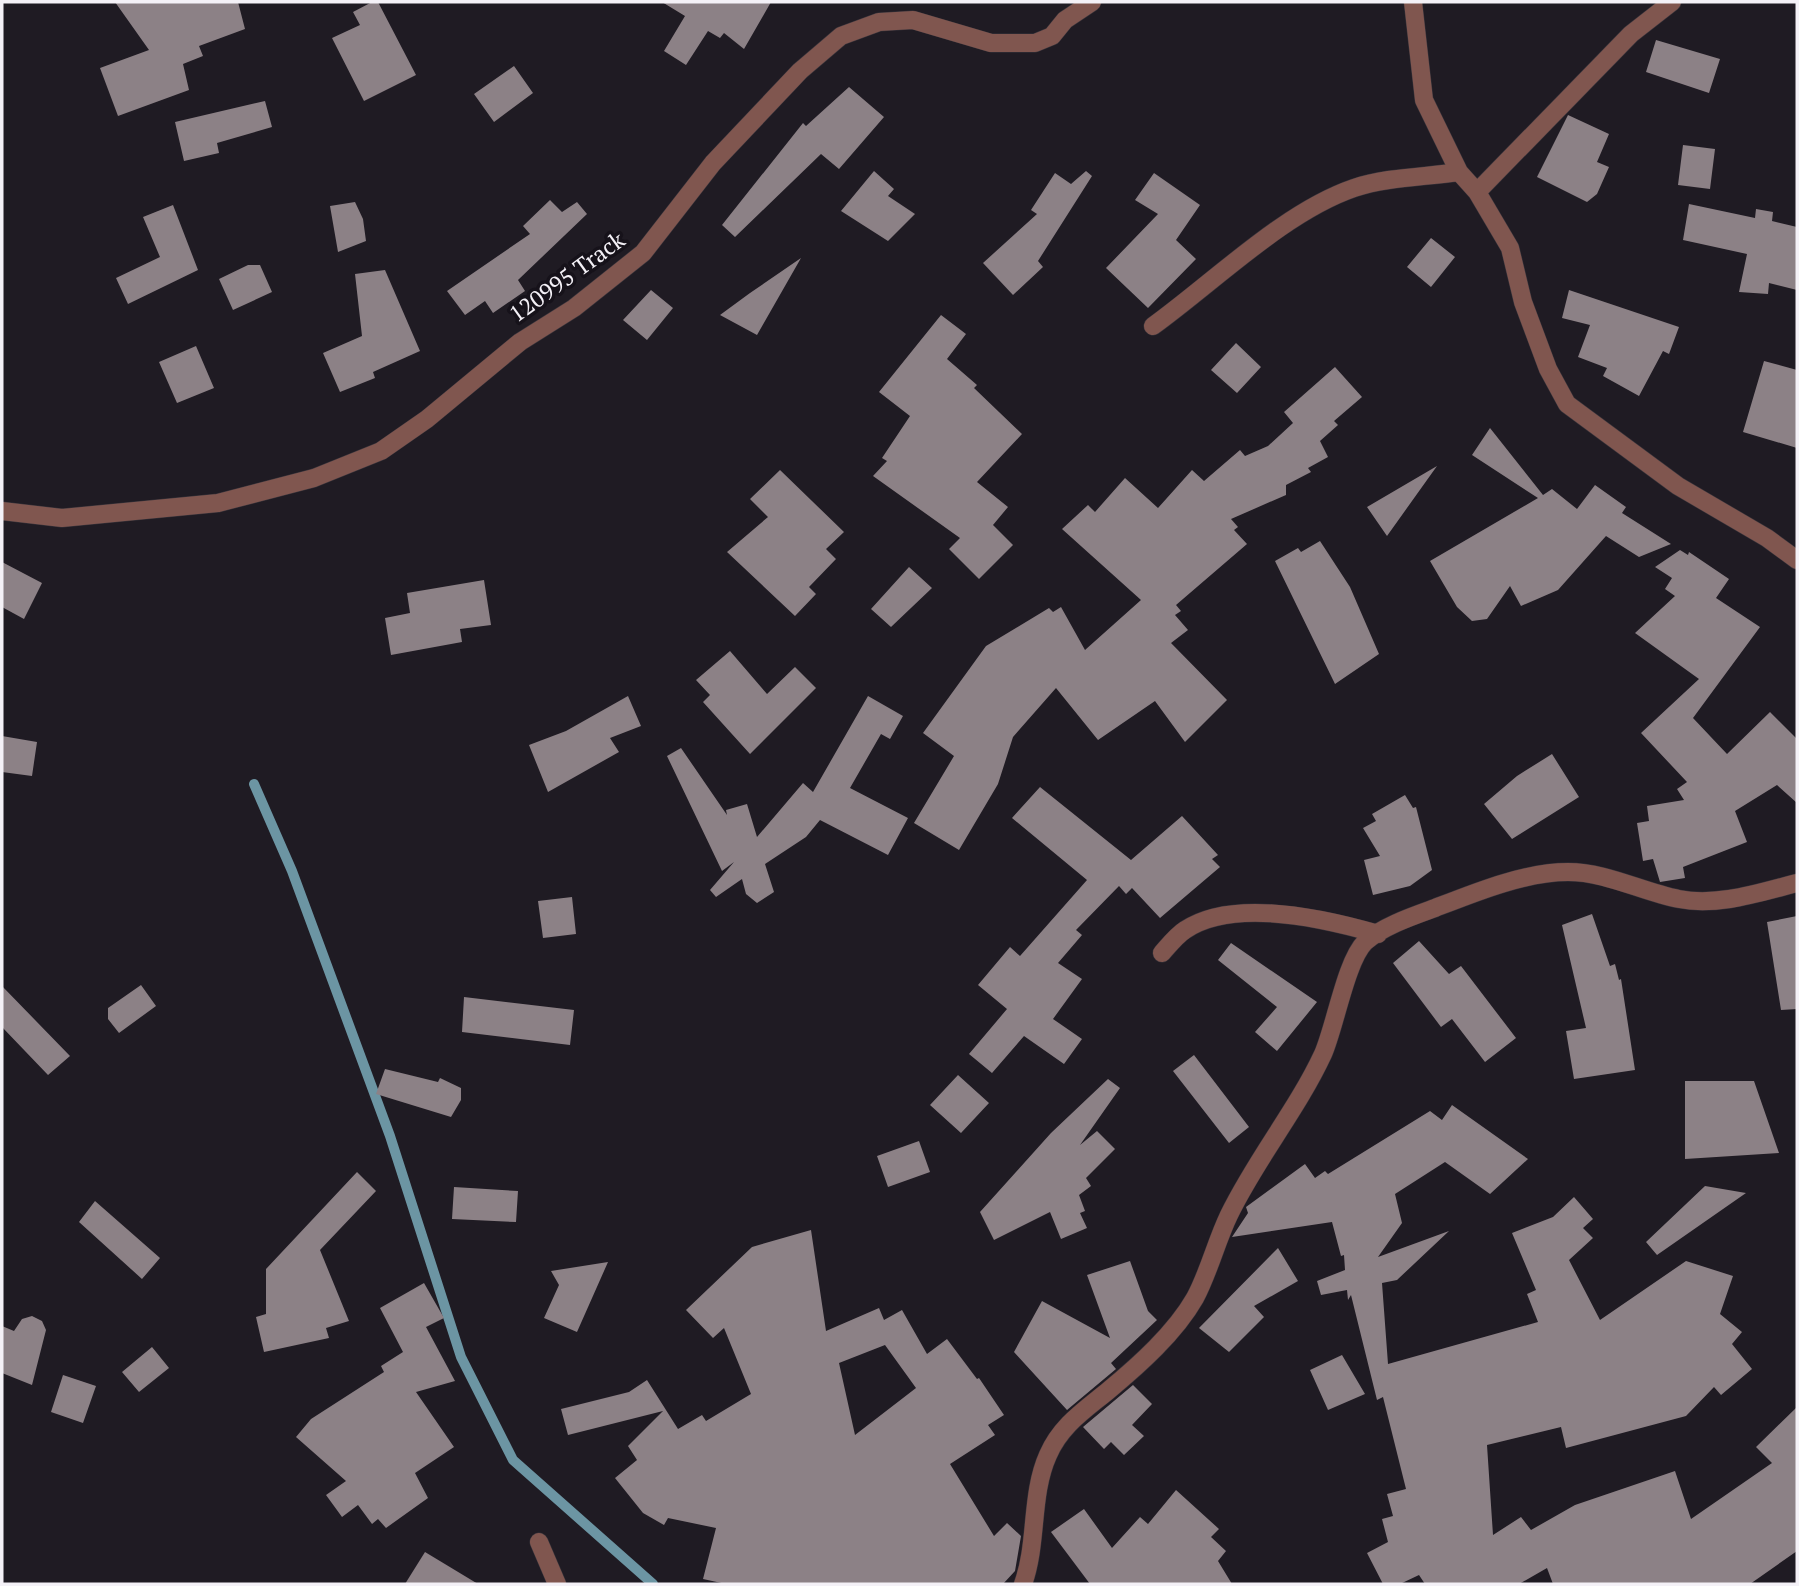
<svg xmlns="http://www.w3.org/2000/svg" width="1799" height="1586" viewBox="0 0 1799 1586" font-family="'PT Serif',serif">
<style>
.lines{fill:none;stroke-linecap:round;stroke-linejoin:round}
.stream{stroke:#6c95a3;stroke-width:10}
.building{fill:#8c8186;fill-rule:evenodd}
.minor-casing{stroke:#39353c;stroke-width:19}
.minor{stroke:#80564f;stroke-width:18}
.labels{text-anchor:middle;stroke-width:7;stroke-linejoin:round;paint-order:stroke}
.street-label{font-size:23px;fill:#f4f1f7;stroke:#16121a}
</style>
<rect width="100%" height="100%" fill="#1f1b23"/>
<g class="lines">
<path class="stream" d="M254,784L292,871L390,1136L461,1357L513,1460L653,1584"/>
</g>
<path class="building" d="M115,2H238L245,29L199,46L203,56L183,64L189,90L118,116L100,68L149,50Z
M372,2H378L416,75L364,101L332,38L360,25L353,12Z
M662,2H771L744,49L724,33L720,38L708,31L686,65L664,51L685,16Z
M1656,40L1720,59L1709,93L1646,72Z
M514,66L533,93L494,122L474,94Z
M849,87L884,117L839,169L821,154L735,237L722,225L803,123L806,126Z
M265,101L272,127L217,143L219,153L184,161L175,122Z
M1568,115L1609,134L1597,162L1609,167L1597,194L1587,202L1537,177Z
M1683,145L1715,149L1710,189L1678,185Z
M874,171L894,189L888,196L915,214L888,241L841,211Z
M1086,171L1092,176L1038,261L1043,267L1013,295L983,263L1037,214L1031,210L1055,173L1071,184Z
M1154,173L1200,205L1176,240L1196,259L1148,308L1106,268L1158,214L1135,200Z
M550,200L562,212L577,202L587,214L518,280L525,291L493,313L485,301L465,315L447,291L530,234L523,226Z
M355,202L363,219L366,241L338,252L330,206Z
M1689,204L1755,218L1756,209L1773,212L1772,221L1797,227V290L1769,283L1768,294L1739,292L1747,254L1683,240Z
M173,205L198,270L128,304L116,278L160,257L143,217Z
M1431,238L1455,257L1431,287L1407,267Z
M801,258L757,335L720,315L750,293Z
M248,265H260L272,292L233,310L219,279Z
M385,270L420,351L373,372L375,378L340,392L323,353L362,336L355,274Z
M651,290L673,308L647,340L623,320Z
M1569,290L1679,327L1669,354L1663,351L1639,396L1603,376L1607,368L1578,357L1590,325L1562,318Z
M941,315L966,334L947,359L977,385L974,388L1022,434L977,482L1008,507L993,525L1013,545L979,579L949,549L960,538L873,476L887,461L882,458L910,416L879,392Z
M1236,343L1261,367L1237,393L1211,370Z
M196,346L214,388L177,403L159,362Z
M1764,361L1797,370V448L1743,432Z
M1335,367L1362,397L1334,421L1338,425L1320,441L1328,457L1308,468L1311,472L1286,485V495L1231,519L1238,527L1234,530L1247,544L1176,605L1181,611L1175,615L1188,630L1171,643L1227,700L1185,742L1155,701L1098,740L1056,688L1013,737L998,784L959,850L914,823L954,756L923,733L986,646L1049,608L1053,612L1061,607L1085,650L1141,600L1062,529L1088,505L1095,512L1125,478L1158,508L1192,470L1204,481L1240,450L1245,456L1268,446L1293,423L1284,412Z
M1490,428L1543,495L1552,489L1577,509L1595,485L1626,507L1622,513L1671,544L1639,557L1606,536L1558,590L1521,606L1510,586L1487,619L1472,621L1457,607L1430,561L1538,498L1472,455Z
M1437,466L1387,536L1367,507Z
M780,470L844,532L826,549L836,559L809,587L816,594L795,616L727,552L768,517L750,499Z
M1320,541L1350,587L1379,654L1335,684L1275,561L1298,548L1301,552Z
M1680,550L1688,555L1689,552L1729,579L1716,598L1760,627L1693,718L1727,754L1770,712L1797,739V803L1777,785L1735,811L1747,842L1683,867L1685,878L1660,882L1653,859L1643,861L1637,823L1649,821L1647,806L1684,800L1677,789L1687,782L1641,733L1699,679L1635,633L1675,596L1665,589L1672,578L1655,567Z
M2,562L42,583L24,619L2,607Z
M909,567L932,588L891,627L871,609Z
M484,580L491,625L460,629L462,642L391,655L385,618L410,613L407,593Z
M730,651L767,694L795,667L816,688L750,754L703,702L710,695L696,680Z
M628,696L641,726L610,738L619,752L548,792L529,745L566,731Z
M868,696L903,716L890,739L881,734L850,788L908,818L888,855L820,820L806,837L765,864L774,892L757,903L746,894L742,879L716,897L710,890L734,862L722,871L667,756L681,748L727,815L726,810L747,804L757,837L803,783L813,792Z
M2,736L37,742L32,776L2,772Z
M1552,754L1579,797L1512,839L1484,804L1517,776Z
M1040,787L1131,860L1182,816L1218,855L1212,859L1220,867L1160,918L1132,888L1126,894L1119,886L1076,930L1082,935L1058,963L1082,979L1053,1019L1082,1039L1064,1064L1024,1036L992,1073L969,1054L1007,1009L978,985L1010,947L1020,956L1087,880L1012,818Z
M1405,795L1413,808L1416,807L1432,870L1410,886L1373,895L1364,860L1380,856L1363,828L1376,821L1372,814Z
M572,897L576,934L543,938L538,901Z
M1592,914L1610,966L1615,964L1619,980L1621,979L1635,1070L1574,1079L1566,1031L1586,1028L1562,925Z
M1797,916V1009L1781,1010L1767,922Z
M1419,941L1449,974L1461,966L1516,1038L1485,1062L1452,1019L1441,1027L1393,963Z
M1231,943L1317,1002L1277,1051L1255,1032L1277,1007L1218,960Z
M141,985L156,1006L119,1033L108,1019V1008Z
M2,986L70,1056L48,1075L2,1027Z
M464,997L574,1010L570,1045L462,1032Z
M1194,1055L1249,1127L1229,1143L1173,1071Z
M385,1069L438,1082L440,1078L461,1088V1100L451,1117L376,1094Z
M958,1075L989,1103L961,1133L930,1105Z
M1108,1079L1120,1088L1080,1145L1097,1131L1115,1149L1086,1178L1091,1186L1079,1195L1085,1211L1080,1213L1087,1228L1061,1239L1050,1212L994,1240L980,1212L1051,1133Z
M1685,1081H1754L1779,1153L1685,1159Z
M1452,1105L1528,1159L1490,1194L1445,1162L1395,1194L1402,1223L1378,1257L1449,1231L1397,1280L1382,1283L1388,1364L1538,1322L1527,1294L1536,1290L1512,1233L1553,1217L1574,1197L1593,1219L1583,1228L1593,1238L1569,1260L1600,1320L1686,1261L1733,1276L1720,1314L1742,1332L1732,1344L1752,1369L1721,1395L1714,1387L1686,1416L1566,1448L1561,1427L1487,1445L1493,1535L1521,1517L1531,1530L1575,1505L1675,1471L1691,1519L1772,1463L1756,1447L1797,1407V1551L1750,1584H1553L1547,1568L1519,1584H1425L1419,1575L1400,1584H1383L1367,1553L1388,1542L1382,1519L1393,1516L1387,1494L1406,1489L1383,1397L1377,1400L1351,1295L1348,1300L1347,1290L1321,1295L1317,1281L1345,1270L1344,1255L1341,1256L1332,1222L1232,1237L1248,1213L1246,1207L1305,1164L1315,1178L1325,1171L1328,1174L1430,1111L1442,1120Z
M919,1141L930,1172L888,1187L877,1156Z
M357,1172L376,1191L320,1250L349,1321L326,1328L329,1338L264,1352L256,1317L266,1314V1269Z
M1705,1186L1746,1193L1657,1255L1646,1242Z
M454,1187L518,1191L516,1222L452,1219Z
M95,1201L160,1258L142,1279L79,1222Z
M811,1230L826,1331L879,1308L884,1320L902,1310L927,1354L947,1339L977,1379L979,1378L1004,1415L988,1425L995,1435L950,1464L994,1536L1007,1523L1021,1536L1015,1571L1003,1584H726L703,1579L716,1528L668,1518L664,1525L643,1513L615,1478L637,1460L628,1446L663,1411L568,1435L561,1409L629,1392L647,1380L678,1429L702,1415L706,1421L751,1394L724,1328L713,1338L686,1310L752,1247ZM885,1345L916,1388L855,1435L839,1363Z
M1278,1248L1298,1281L1254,1306L1264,1317L1229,1352L1199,1328Z
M1130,1261L1148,1311L1157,1320L1111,1363L1116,1369L1067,1410L1014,1352L1042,1301L1110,1338L1087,1275Z
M608,1262L577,1332L544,1318L559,1285L551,1271Z
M424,1283L444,1318L426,1327L455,1381L416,1392L454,1447L415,1473L428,1498L386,1528L378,1519L372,1524L358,1505L342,1517L326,1495L346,1481L296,1437L311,1419L384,1372L381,1366L403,1352L380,1308Z
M32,1316L42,1321L46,1330L32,1385L2,1373V1326L14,1331L22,1319Z
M152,1347L169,1368L139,1392L122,1372Z
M1342,1355L1365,1394L1328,1410L1310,1370Z
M63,1375L96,1386L83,1423L51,1412Z
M1133,1385L1152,1404L1132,1425L1144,1436L1124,1455L1111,1442L1104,1449L1083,1427Z
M1176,1490L1219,1529L1211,1537L1226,1551L1218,1561L1232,1584H1090L1051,1532L1084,1509L1112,1548L1140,1517L1148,1524Z
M425,1552L478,1584H405Z"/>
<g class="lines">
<g class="minor-casing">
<path id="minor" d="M1413,2L1424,100L1459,172L1477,192L1510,248L1523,302L1548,369L1567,404L1678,486L1767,538L1797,560
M1477,192L1631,34L1672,2
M1153,326C1214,282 1284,212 1354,188C1386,177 1426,177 1459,172
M2,511L62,518L218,503L314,478L381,451L427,419L520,342L574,308L643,253L713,163L800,71L841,36L879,22L913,20L991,43H1035L1052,36L1065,20L1092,2
M1162,953C1169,945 1177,935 1185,930C1234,897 1326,919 1378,934
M539,1542L557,1584
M1023,1584C1038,1543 1030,1495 1048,1455C1061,1425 1085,1410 1109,1390C1139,1365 1175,1333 1195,1298C1209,1272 1216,1242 1229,1215C1256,1159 1297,1110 1323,1054C1335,1027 1346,961 1365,942C1383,926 1413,916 1435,908C1476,892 1525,872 1568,872C1607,872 1642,892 1679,899C1717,907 1761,892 1797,883"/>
</g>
<use href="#minor" class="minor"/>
</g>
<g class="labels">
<g class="street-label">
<text transform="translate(567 277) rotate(-36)" y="8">120995 Track</text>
</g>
</g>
<rect width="1799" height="1586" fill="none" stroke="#f4f1f7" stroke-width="7"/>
</svg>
